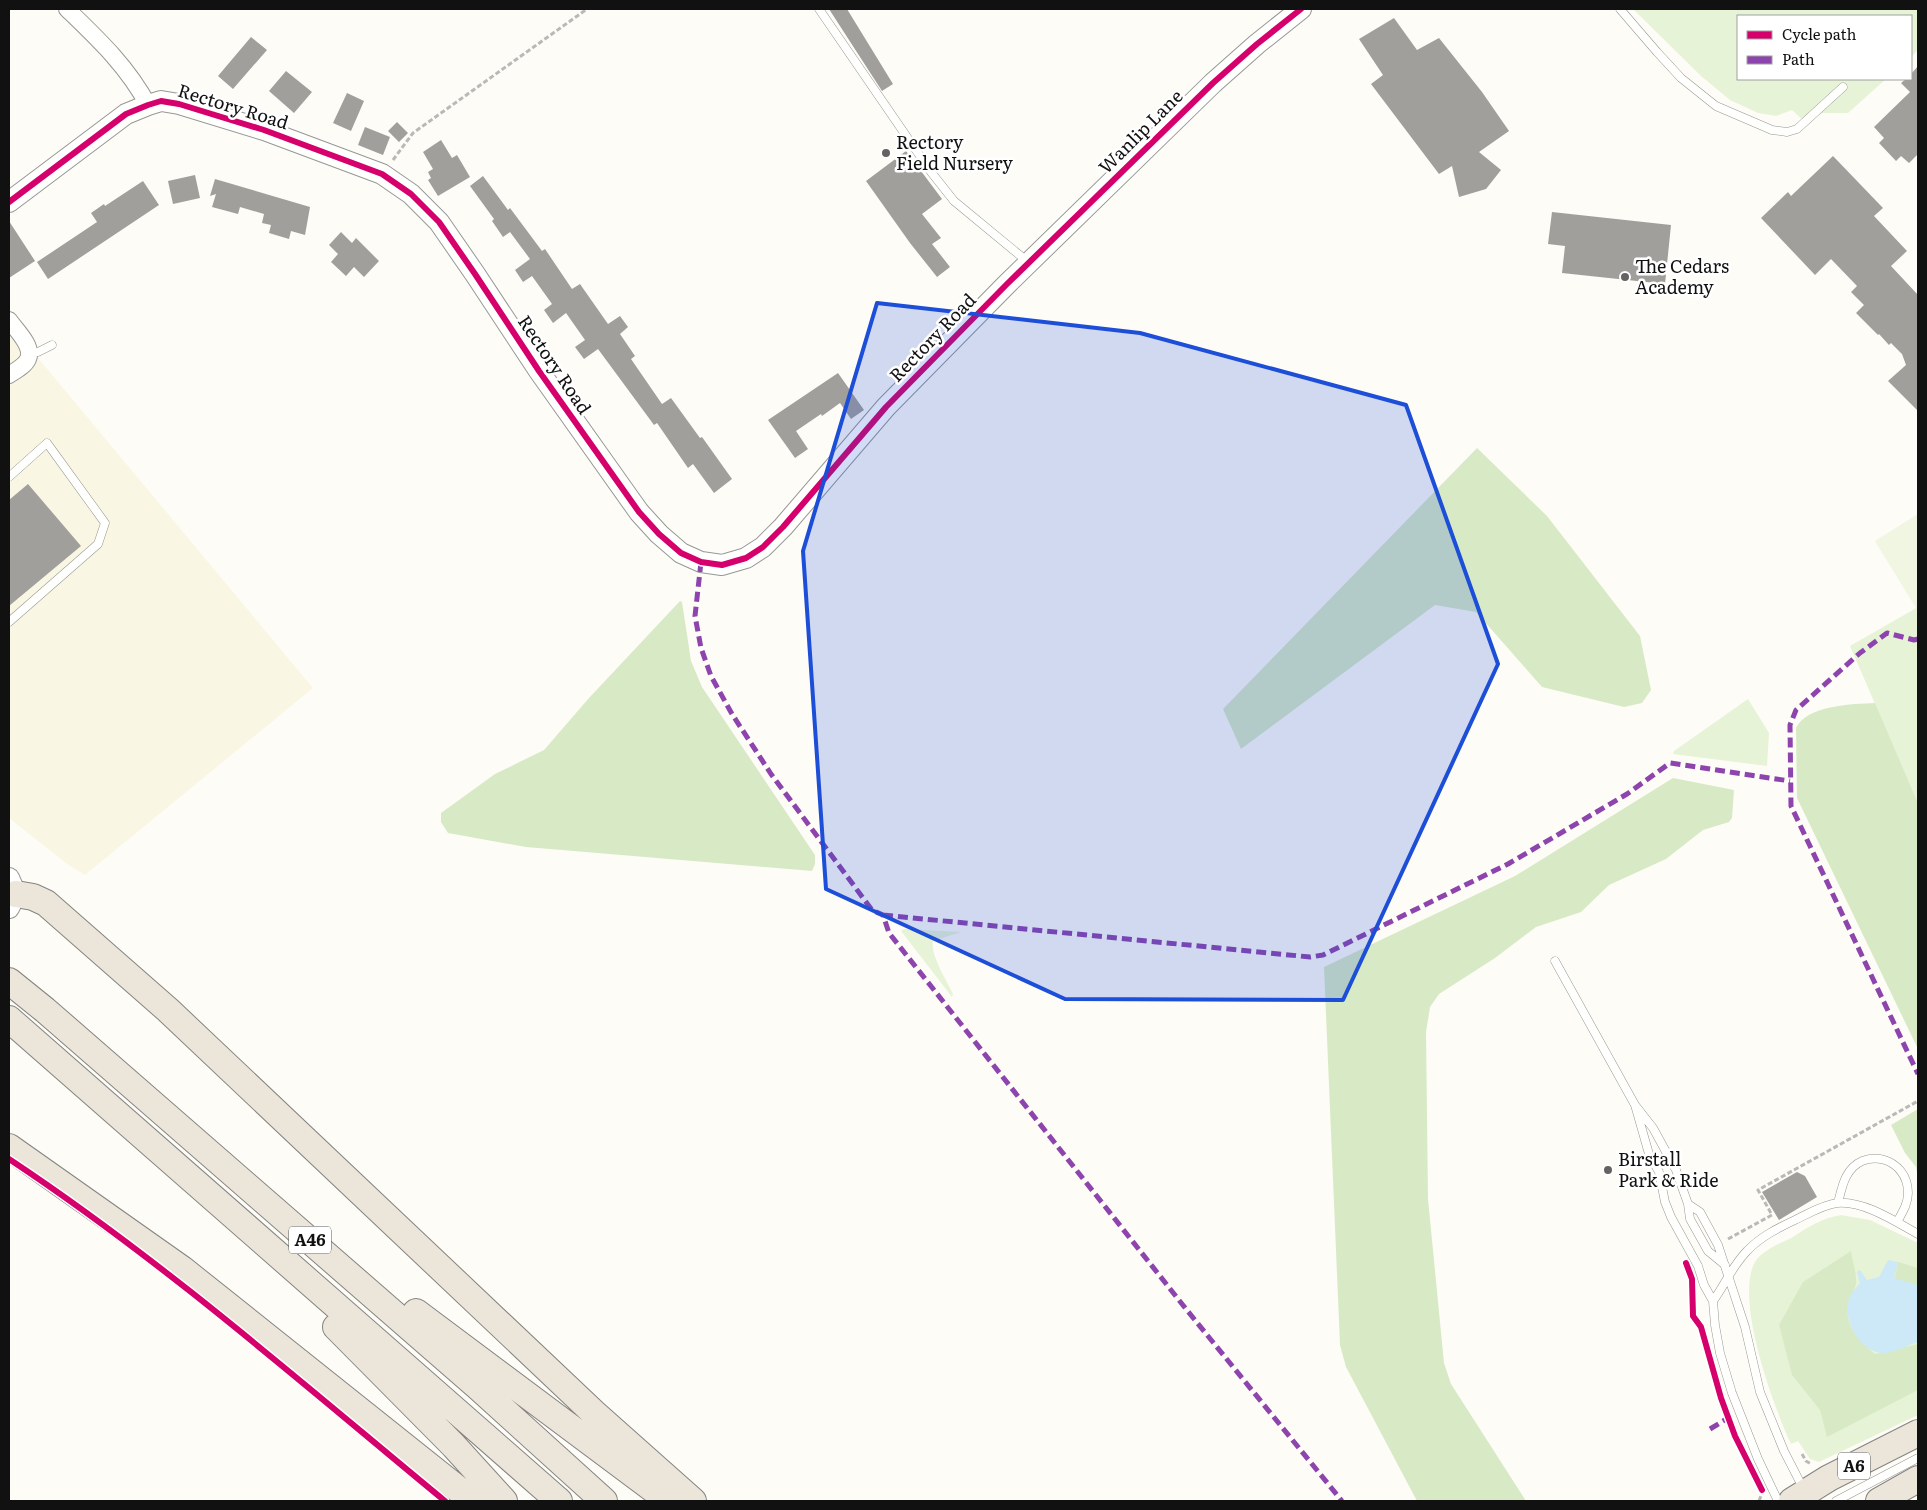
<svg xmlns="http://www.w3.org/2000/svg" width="1927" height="1510" viewBox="0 0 1927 1510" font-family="Literata,serif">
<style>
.farmland{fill:#f9f7e4}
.green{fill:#e7f3d7}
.forest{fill:#d8eac5}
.pitch{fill:#f0f6e1}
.water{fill:#cde8f7}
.building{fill:#a19f9c}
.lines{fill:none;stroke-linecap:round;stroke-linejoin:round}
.service-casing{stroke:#979795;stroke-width:9}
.minor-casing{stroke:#979795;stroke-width:18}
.tertiary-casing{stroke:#979795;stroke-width:22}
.trunk-casing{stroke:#858482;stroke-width:28}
.path{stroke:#b9b9b8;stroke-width:3;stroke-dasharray:5 2.5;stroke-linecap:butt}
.service{stroke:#fffffe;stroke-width:8}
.minor{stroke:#fffffe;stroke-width:16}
.tertiary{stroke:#fffffe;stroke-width:20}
.trunk{stroke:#ece5da;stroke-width:26}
.quiet{stroke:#8e44ad;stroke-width:5;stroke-dasharray:10 5;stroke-linecap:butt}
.cycleway-casing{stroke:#fff;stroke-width:9}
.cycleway{stroke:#d6006c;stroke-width:6}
.marked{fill:#1d4ed8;fill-opacity:0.2;stroke:#1d4ed8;stroke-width:4;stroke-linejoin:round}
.poi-dot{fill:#646362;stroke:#fff;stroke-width:2}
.labels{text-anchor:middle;stroke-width:5;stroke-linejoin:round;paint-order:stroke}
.shield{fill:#fff;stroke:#585858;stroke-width:1}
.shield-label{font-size:16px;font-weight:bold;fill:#111}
.street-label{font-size:18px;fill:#111;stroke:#fff}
.poi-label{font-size:18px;fill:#111;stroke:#fff;text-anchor:start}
</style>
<rect width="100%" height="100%" fill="#fdfcf7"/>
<path class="farmland" d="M9,323L313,688L85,875L67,864L9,818Z"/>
<path class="green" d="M1633,9H1918V50L1911,57V16H1738V79H1886L1848,113H1822L1806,123L1792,110L1776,116L1758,113L1730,100L1701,76Z
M1918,607V803L1850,646Z
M1748,699L1769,733L1767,766L1673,754L1674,751Z
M904,929L961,932L933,941C930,955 947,981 953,994L952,997L901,931Z
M1841,1215L1870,1220L1918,1243V1415L1819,1462L1810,1459L1798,1441L1791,1444C1774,1408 1734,1299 1755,1262C1762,1250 1781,1243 1793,1237C1808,1227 1822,1218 1841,1215Z"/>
<path class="forest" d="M1477,448L1547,516L1640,636L1651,690L1642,703L1624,707L1542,687L1476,612L1435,605L1241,749L1223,709Z
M680,601L682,602L691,661L702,687L815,855V864L812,871L526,847L448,833L441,822V813L495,774L544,750L589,698Z
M1875,703L1918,803V1049L1797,798L1796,728C1807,705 1853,704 1875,703Z
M1673,778L1734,790L1732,818L1729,822L1703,830L1666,859L1609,885L1581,912L1536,927L1495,958L1439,994L1430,1007L1426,1032L1428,1199L1444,1363L1451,1384L1526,1501H1417L1346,1367L1340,1345L1324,967L1515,876Z
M1918,1109V1177L1916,1167L1905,1153L1891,1125Z
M1851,1251C1852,1261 1857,1273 1856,1283C1856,1288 1851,1295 1849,1301C1843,1326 1858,1339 1875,1354L1918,1344V1390L1827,1437L1820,1410L1792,1375L1779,1325L1803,1282Z
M1898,1262L1918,1268V1285L1894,1281Z"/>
<path class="pitch" d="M1918,514V607L1916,608L1875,541Z"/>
<path class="water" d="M1888,1260L1898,1262L1894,1278L1918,1285V1342C1908,1345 1896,1352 1885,1353C1861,1354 1842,1321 1849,1299C1850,1294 1856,1288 1860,1283L1857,1272L1860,1270L1867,1280L1879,1277Z"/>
<path class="building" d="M829,9H847L893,84L882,91Z
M1394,18L1417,50L1439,38L1482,92L1509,131L1479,152L1501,170L1486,189L1459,197L1452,166L1439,174L1371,84L1383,75L1359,39Z
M251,37L267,50L233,89L218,76Z
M1918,66V154L1909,163L1901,156L1896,161L1879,143L1884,138L1874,127L1910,92L1901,83L1906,79H1911V74Z
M286,71L312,92L294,113L269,91Z
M347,93L364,101L351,131L333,123Z
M397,122L408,133L399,142L388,131Z
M365,127L390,137L383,155L358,145Z
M441,140L452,158L457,155L470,177L438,196L428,180L431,178L428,172L433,169L423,152Z
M906,151L942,199L922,214L941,238L932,244L950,267L937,277L910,243L866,181Z
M1833,156L1883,208L1874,216L1907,251L1891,266L1918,295V411L1888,381L1906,365L1902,354L1891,343L1889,345L1879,334L1878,335L1856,313L1864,305L1851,292L1857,286L1831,259L1815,275L1761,218L1788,192L1791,196Z
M195,175L200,198L173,204L168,181Z
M483,176L508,210L510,208L542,251L545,249L572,289L580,284L608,324L620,316L628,327L620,334L635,356L631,359L662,404L671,398L700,438L702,437L732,479L714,493L693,464L688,468L657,423L654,425L598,349L584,359L575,347L585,340L566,313L553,323L544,310L552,304L532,276L523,282L515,270L530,259L510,232L503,237L492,221L494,219L470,186Z
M215,179L310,207L305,235L291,231L289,239L269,233L271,225L262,223L264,214L240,207L238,214L212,207L216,194L210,196Z
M143,181L159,205L48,279L37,262L97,222L91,213L104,204L105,206Z
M1552,212L1671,225L1665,284L1562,273L1565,246L1548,244Z
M9,221L35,261L9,278Z
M341,232L352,243L356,238L379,261L364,277L354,267L346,276L331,262L338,254L329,245Z
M838,373L864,410L851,419L840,403L822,416L821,414L796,431L808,449L795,458L768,420Z
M28,484L81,546L9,606V500Z
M1797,1172L1805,1176L1817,1197L1779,1220L1762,1192Z"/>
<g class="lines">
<g class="service-casing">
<path id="service" d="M819,9L931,172L954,201L1028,262
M1620,9L1657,52L1681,78L1716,106L1772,130L1787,132L1797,129L1843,87
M29,353L38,352L52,345
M9,477L47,443L105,523L98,544L9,622
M1555,961L1635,1105L1653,1128L1676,1170L1688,1204L1690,1219L1708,1251L1725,1265
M1635,1105L1649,1154L1659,1172L1665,1202L1671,1217L1698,1266L1704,1285L1713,1301L1715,1325L1720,1353L1732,1393L1758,1459L1778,1501
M1838,1203C1840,1195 1842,1185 1846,1177C1862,1145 1908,1157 1908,1193C1908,1204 1902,1213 1897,1222
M1688,1204L1700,1212L1718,1245L1745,1327L1760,1392L1784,1451L1803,1488
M1713,1301C1725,1285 1732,1266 1747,1251C1760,1237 1778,1228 1795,1220C1808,1214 1822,1205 1837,1203C1863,1200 1896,1222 1918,1234
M1836,1501L1918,1458"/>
</g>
<g class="minor-casing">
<path id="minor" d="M67,9C98,39 127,66 148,105
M9,320C15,329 34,346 28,359C25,366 15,371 9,375"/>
</g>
<g class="tertiary-casing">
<path id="tertiary" d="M9,202L126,114L148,105L161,101L179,104L264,130L382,174L411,194L439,222L475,274L539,371L639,512L659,534L681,553L701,562L722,565L746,558L763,547L783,527L886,407L1007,284L1213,83L1257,44L1301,9
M9,878L16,894L9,908"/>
</g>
<g class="trunk-casing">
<path id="trunk" d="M16,894L33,897L46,903L168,1010L594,1413L693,1501
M9,981L45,1010L478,1387L604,1501
M9,1019L559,1501
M9,1147L182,1269L473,1501
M416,1312L669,1501
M336,1327L454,1446L504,1501
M1792,1501L1829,1478L1918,1433
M1879,1501L1918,1479"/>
</g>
<path class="path" d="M393,160L413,133L587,9
M1728,1239L1772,1215L1758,1190L1918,1101
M1802,1454L1806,1461L1811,1464
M1759,1501L1762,1493"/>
<use href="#service" class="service"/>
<use href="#minor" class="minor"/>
<use href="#tertiary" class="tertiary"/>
<use href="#trunk" class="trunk"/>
<path class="quiet" d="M701,562L695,616L701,648L711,676L732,714L771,774L872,910L883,915L889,933L1186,1309L1342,1501
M1918,639L1914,640L1887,633L1860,653L1796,710L1790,725L1791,806L1918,1074
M883,915L1310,957L1323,955L1508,864L1627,794L1670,763L1790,781
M1710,1429L1728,1418"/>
<g class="cycleway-casing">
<path id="cycleway" d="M9,202L126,114L148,105L161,101L179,104L264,130L382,174L411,194L439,222L475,274L539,371L639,512L659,534L681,553L701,562L722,565L746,558L763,547L783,527L886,407L1007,284L1213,83L1257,44L1301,9
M9,1159C163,1261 303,1384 445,1501
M1686,1263L1692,1279L1693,1316L1701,1327L1721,1398L1735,1436L1762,1490"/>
</g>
<use href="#cycleway" class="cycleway"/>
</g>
<path class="marked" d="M877,303L1140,333L1406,405L1498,664L1343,1000L1065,999L826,889L803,551Z"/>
<g class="poi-dot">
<circle cx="886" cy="153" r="5"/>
<circle cx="1625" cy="277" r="5"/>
<circle cx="1608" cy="1170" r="5"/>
</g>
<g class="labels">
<g class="shield">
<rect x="289" y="1226.5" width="42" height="27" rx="4"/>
<rect x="1838" y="1452.5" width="32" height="27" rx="4"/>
</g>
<g class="shield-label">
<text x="310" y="1246">A46</text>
<text x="1854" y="1472">A6</text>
</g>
<g class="street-label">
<text transform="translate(233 107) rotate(17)" y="6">Rectory Road</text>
<text transform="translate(1141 132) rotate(-45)" y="6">Wanlip Lane</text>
<text transform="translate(933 338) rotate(-46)" y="6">Rectory Road</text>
<text transform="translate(554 365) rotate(56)" y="6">Rectory Road</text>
</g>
<g class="poi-label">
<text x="896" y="149">Rectory<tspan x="896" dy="21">Field Nursery</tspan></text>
<text x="1635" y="273">The Cedars<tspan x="1635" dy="21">Academy</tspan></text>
<text x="1618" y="1166">Birstall<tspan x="1618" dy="21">Park &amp; Ride</tspan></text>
</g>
</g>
<rect width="1927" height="1510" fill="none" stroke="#111111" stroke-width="20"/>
<rect x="1737" y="15" width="175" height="65" fill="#ffffff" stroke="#a0a0a0"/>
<rect x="1747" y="31" width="25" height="8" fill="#d6006c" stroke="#a0a0a0"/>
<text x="1782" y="40" font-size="15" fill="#111111">Cycle path</text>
<rect x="1747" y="56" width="25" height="8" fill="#8e44ad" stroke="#a0a0a0"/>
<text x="1782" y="65" font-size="15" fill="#111111">Path</text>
</svg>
